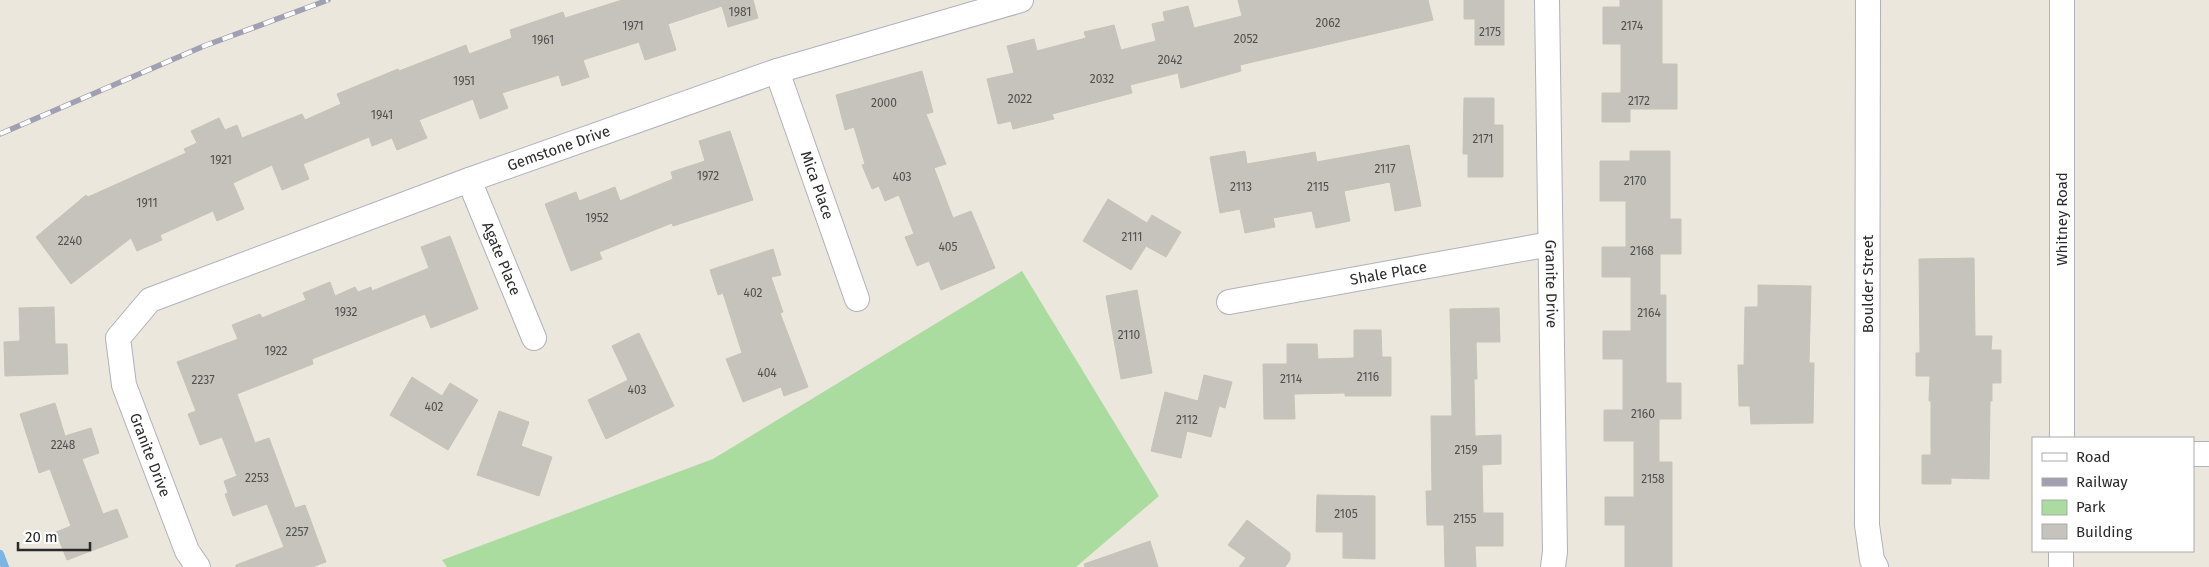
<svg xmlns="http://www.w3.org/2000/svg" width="2209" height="567" viewBox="0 0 2209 567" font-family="'Fira Sans',sans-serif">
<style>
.green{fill:#a9dc9e}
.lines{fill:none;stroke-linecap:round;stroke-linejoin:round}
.stream{stroke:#79b6e3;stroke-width:8}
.building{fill:#c6c3bc;stroke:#c6c3b7}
.minor-casing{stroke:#b0b1bc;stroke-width:26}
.minor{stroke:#fff;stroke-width:24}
.rail-casing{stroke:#a0a0b2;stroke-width:5.5}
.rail{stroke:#fff;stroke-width:4;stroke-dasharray:11;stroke-linecap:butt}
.labels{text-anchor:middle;stroke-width:4;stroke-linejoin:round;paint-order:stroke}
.number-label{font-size:12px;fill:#51504e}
.street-label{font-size:15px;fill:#2a2a2a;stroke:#fff}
</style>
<rect width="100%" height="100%" fill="#ebe7dd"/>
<path class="green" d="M1022,271L1159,496L1076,567H447L442,560L713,459Z"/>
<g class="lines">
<path class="stream" d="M0,554L5,567"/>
</g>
<path class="building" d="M622,0H753L758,18L728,27L722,6L668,24L676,50L645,60L639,42L583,60L589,77L562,86L559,75L502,93L508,108L480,119L473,99L419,120L427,138L397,150L392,138L372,146L369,137L303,164L309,179L282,190L272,165L233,183L244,209L217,221L213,211L160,235L162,240L137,251L131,238L71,284L36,237L86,195L88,197L186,153L184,149L197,143L191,131L219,118L225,130L237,125L242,138L302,114L305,120L341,104L337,94L398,69L399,71L466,45L469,54L512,38L510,30L563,12L565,18Z
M1238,0H1428L1433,20L1240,65L1241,71L1181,88L1178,73L1130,85L1132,93L1052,114L1054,119L1013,129L1011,121L998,124L987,79L1014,73L1007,46L1034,39L1037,51L1086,38L1084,32L1114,25L1121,50L1156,41L1152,24L1165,21L1163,12L1188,6L1194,28L1242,16Z
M1464,0H1504V45H1475V19H1464Z
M1620,0H1662V64H1677V109H1630V122H1602V93H1621V44H1603V7H1620Z
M922,71L933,112L926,114L946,164L934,168L953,218L971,211L995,268L941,290L929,261L917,266L905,237L914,234L899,195L885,201L879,186L872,189L862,165L865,164L854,127L845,130L836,95Z
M1464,98H1494V125H1503V177H1468V154H1463Z
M730,131L753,200L673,226L672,223L599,252L602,259L571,271L545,204L576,192L579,201L615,187L620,201L673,179L671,172L705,161L699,141Z
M1409,145L1421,206L1395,211L1390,182L1344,191L1350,221L1316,228L1312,211L1273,218L1275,227L1245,233L1240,209L1220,213L1210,157L1245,151L1247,164L1315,152L1317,162Z
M1630,151H1670V219H1681V254H1660V295H1666V383H1681V419H1659V462H1672V567H1625V525H1605V497H1634V441H1604V410H1623V359H1603V331H1631V277H1602V247H1626V201H1600V161H1630Z
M1108,199L1147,223L1152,215L1181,232L1166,257L1146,246L1131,270L1083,241Z
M450,236L478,309L431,328L425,314L312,359L313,364L237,394L255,443L269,438L295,508L305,505L326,562L312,567H236V565L284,547L267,504L233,516L225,494L228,493L224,481L237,476L222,437L200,445L188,414L196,411L177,362L238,339L232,325L260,314L262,318L306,300L303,293L330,282L335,296L355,287L358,292L371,287L372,291L429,268L421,247Z
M773,249L781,275L771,277L783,312L780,313L808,387L784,396L781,387L743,402L726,359L742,353L723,293L718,295L710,270Z
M1974,258L1975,336H1992L1991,350H2001V383H1992V401H1990L1989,479L1951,478V484H1922V455H1931V401H1929L1930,376H1916V353H1920L1919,259Z
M1758,285L1811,286L1809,363H1814L1813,423L1751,424L1750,406H1739L1738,365H1744L1745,307H1758Z
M1137,290L1152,373L1121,379L1106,296Z
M54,307L55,344H67L68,374L5,376L4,342L20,341L19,308Z
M1499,308L1500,342H1476L1477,379H1474L1475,436L1501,435V464L1482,465L1483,513H1503V546H1475L1476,567H1445L1444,525H1427L1426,491H1432L1431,416H1452L1450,309Z
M1354,330H1381L1382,357H1391V396H1345V393L1294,394L1295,419H1264L1263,364H1287V344H1317L1318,359L1354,358Z
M639,333L674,406L606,439L588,400L628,380L612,346Z
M1204,375L1232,382L1225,408L1219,406L1211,437L1187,431L1181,458L1151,451L1165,392L1198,401Z
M412,377L442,396L450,383L478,400L448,450L390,415Z
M55,403L65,436L91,428L99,453L82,459L103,514L117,509L128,537L67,560L56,532L71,526L50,469L39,473L20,414Z
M499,411L529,422L521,446L552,457L539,496L477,475Z
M1317,495L1375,496V559L1343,558V532H1316Z
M1247,520L1290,553V560L1285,567H1239L1246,558L1228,545Z
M1150,541L1158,567H1085L1084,564Z"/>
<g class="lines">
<g class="minor-casing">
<g id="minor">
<path id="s1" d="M1547,0L1555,552L1553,567"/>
<path d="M1868,0L1867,525L1872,560L1876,567"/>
<path id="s2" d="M777,71L857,299"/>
<path id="s3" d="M469,180L534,338"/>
<path id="s4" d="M1229,302L1550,244"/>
<path d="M2062,438V0"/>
<path d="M2193,454H2209"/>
<path id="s5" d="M198,567L187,551L124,385L118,338L150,300L469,180L777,71L1021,0"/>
<path d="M2061,567V551"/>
</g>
</g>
<use href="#minor" class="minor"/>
<g class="rail-casing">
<path id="rail" d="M0,134L204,46L328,0"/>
</g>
<use href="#rail" class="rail"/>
</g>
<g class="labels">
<g class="number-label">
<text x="740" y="16">1981</text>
<text x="1328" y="27">2062</text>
<text x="633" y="30">1971</text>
<text x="1632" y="30">2174</text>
<text x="1490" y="36">2175</text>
<text x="1246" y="43">2052</text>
<text x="543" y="44">1961</text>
<text x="1170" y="64">2042</text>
<text x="1102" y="83">2032</text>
<text x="464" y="85">1951</text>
<text x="1020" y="103">2022</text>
<text x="1639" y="105">2172</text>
<text x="884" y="107">2000</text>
<text x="382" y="119">1941</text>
<text x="1483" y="143">2171</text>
<text x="221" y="164">1921</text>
<text x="1385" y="173">2117</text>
<text x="708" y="180">1972</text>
<text x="902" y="181">403</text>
<text x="1635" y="185">2170</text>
<text x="1241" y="191">2113</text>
<text x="1318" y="191">2115</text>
<text x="147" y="207">1911</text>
<text x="597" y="222">1952</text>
<text x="1132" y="241">2111</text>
<text x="70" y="245">2240</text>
<text x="948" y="251">405</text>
<text x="1642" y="255">2168</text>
<text x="753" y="297">402</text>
<text x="346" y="316">1932</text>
<text x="1649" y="317">2164</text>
<text x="1129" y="339">2110</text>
<text x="276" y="355">1922</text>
<text x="767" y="377">404</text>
<text x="1368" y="381">2116</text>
<text x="1291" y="383">2114</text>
<text x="203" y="384">2237</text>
<text x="637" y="394">403</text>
<text x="434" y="411">402</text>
<text x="1643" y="418">2160</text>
<text x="1187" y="424">2112</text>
<text x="63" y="449">2248</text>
<text x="1466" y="454">2159</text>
<text x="257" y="482">2253</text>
<text x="1653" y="483">2158</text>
<text x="1346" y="518">2105</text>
<text x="1465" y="523">2155</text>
<text x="297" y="536">2257</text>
</g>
<g class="street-label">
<text dy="5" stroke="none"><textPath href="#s5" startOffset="730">Gemstone Drive</textPath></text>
<text dy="5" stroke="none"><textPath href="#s2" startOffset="121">Mica Place</textPath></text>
<text transform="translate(2062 219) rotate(-90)" y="5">Whitney Road</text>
<text dy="5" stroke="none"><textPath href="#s3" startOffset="85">Agate Place</textPath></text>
<text dy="5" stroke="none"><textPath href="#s4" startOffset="162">Shale Place</textPath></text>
<text dy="5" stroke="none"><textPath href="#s1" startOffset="284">Granite Drive</textPath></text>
<text transform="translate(1868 284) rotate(-90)" y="5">Boulder Street</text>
<text transform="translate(150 455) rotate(69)" y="5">Granite Drive</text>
</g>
</g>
<rect x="2032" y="437" width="162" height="115" fill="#ffffff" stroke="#aaaaaa"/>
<rect x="2042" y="453" width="25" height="8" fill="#ffffff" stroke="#aaaaaa"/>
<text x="2076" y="462" font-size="15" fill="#2a2a2a">Road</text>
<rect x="2042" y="478" width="25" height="8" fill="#a0a0b2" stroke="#aaaaaa"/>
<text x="2076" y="487" font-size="15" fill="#2a2a2a">Railway</text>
<rect x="2042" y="500" width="25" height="15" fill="#a9dc9e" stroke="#aaaaaa"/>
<text x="2076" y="512" font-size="15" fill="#2a2a2a">Park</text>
<rect x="2042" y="524" width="25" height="15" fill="#c6c3bc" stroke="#aaaaaa"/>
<text x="2076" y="537" font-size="15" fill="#2a2a2a">Building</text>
<path d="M18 542v8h72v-8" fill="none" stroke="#2a2a2a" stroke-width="2.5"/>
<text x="25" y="542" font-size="15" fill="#2a2a2a" stroke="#ffffff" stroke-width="4" paint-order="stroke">20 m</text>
</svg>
